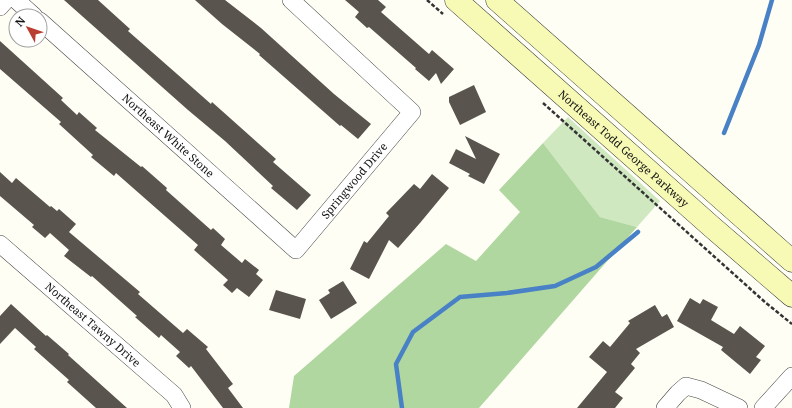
<svg xmlns="http://www.w3.org/2000/svg" width="792" height="408" viewBox="0 0 792 408" font-family="'Noto Serif',serif">
<style>
.green{fill:#cfe8c0}
.forest{fill:#b1d7a0}
.lines{fill:none;stroke-linecap:round;stroke-linejoin:round}
.stream{stroke:#4881c5;stroke-width:4.5}
.building{fill:#59544e}
.street-casing{stroke:#444;stroke-width:18}
.secondary-casing{stroke:#333;stroke-width:23}
.path{stroke:#333;stroke-width:2.5;stroke-dasharray:4 2;stroke-linecap:butt}
.street{stroke:#fff;stroke-width:17}
.secondary{stroke:#f7fab5;stroke-width:22}
.labels{text-anchor:middle;stroke-width:4;stroke-linejoin:round;paint-order:stroke}
.street-label{font-size:11px;fill:#111;stroke:#fff}
</style>
<rect width="100%" height="100%" fill="#fefef5"/>
<path class="green" d="M568,117L660,201L637,227L600,217L543,143Z"/>
<path class="forest" d="M543,143L600,217L637,227L479,408H289L294,376L446,244L476,261L520,212L499,190Z"/>
<g class="lines">
<path class="stream" d="M724,133L759,45L772,0
M402,408L396,364L413,332L460,297L507,293L555,286L596,267L638,232"/>
</g>
<path class="building" d="M64,0H98L130,29L128,31L177,74L211,104L212,102L276,159L273,162L311,195L297,210L271,188L273,186L225,141L188,110Z
M195,0H225L261,28L334,94L371,124L358,139L341,125L340,126L259,55L260,54L222,24Z
M345,0H378L386,7L381,12L429,54L432,50L454,69L441,84L436,73L429,81L415,69L416,68L369,27L367,28L355,17L359,12Z
M0,41L63,98L61,100L77,115L79,112L97,128L95,130L141,167L142,166L167,188L166,190L211,230L213,228L225,239L221,245L242,263L245,259L259,270L256,274L263,280L249,297L237,288L232,293L223,285L228,280L194,250L198,245L116,173L114,176L91,157L93,155L59,124L61,122L0,69Z
M474,85L486,112L460,125L449,102V97Z
M465,136L500,154L484,184L468,176L470,174L449,163L456,149L476,159Z
M0,172L12,183L16,178L50,207L51,206L57,211L59,209L76,224L69,232L140,292L138,294L183,333L187,329L208,347L206,349L233,384L228,388L243,408H223L191,366L189,368L176,356L180,352L161,335L159,338L135,317L137,316L92,276L91,277L64,256L69,250L50,233L45,238L32,227L34,225L0,196Z
M432,174L449,188L420,223L398,248L389,240L369,279L350,269L364,241L367,243L389,216L386,213L414,184L420,189Z
M343,281L357,303L331,319L319,300L330,293L328,290Z
M276,290L306,299L300,319L269,310Z
M690,298L700,304L703,299L718,307L711,320L734,334L740,326L765,346L756,357L761,360L750,374L721,350L723,347L677,321Z
M11,304L46,336L47,335L69,354L68,355L127,408H96L67,382L69,380L34,349L36,347L15,328L0,344V316Z
M655,305L662,317L667,314L674,327L636,349L640,353L631,364L635,368L615,392L623,398L615,408H577L607,372L589,357L603,341L610,347L630,323L628,321Z"/>
<g class="lines">
<g class="street-casing">
<g id="street">
<path d="M16,0L34,16"/>
<path d="M0,7L6,0"/>
<path id="s1" d="M40,21L296,250L412,112L291,0"/>
<path id="s2" d="M0,244L174,395L182,408"/>
<path d="M665,408L678,393L686,386L701,390L739,408"/>
<path d="M763,408L792,376"/>
</g>
</g>
<g class="secondary-casing">
<g id="secondary">
<path id="s3" d="M456,0L712,227L792,296"/>
<path d="M497,0L792,261"/>
</g>
</g>
<path class="path" d="M427,0L443,14
M543,103L766,303L792,324"/>
<use href="#street" class="street"/>
<use href="#secondary" class="secondary"/>
</g>
<g class="labels">
<g class="street-label">
<text dy="4" stroke="none"><textPath href="#s1" startOffset="172">Northeast White Stone</textPath></text>
<text dy="4" stroke="none"><textPath href="#s3" startOffset="224">Northeast Todd George Parkway</textPath></text>
<text dy="4" stroke="none"><textPath href="#s1" startOffset="434">Springwood Drive</textPath></text>
<text dy="4" stroke="none"><textPath href="#s2" startOffset="123">Northeast Tawny Drive</textPath></text>
</g>
</g>
<g transform="translate(28 28) rotate(310)"><circle r="19" fill="#ffffff" stroke="#a0a0a0"/>
<path d="M0-3L7 15L0 10L-7 15Z" fill="#b93e31"/>
<text y="-6" font-size="11" font-weight="bold" text-anchor="middle" fill="#111111">N</text>
</g>
</svg>
